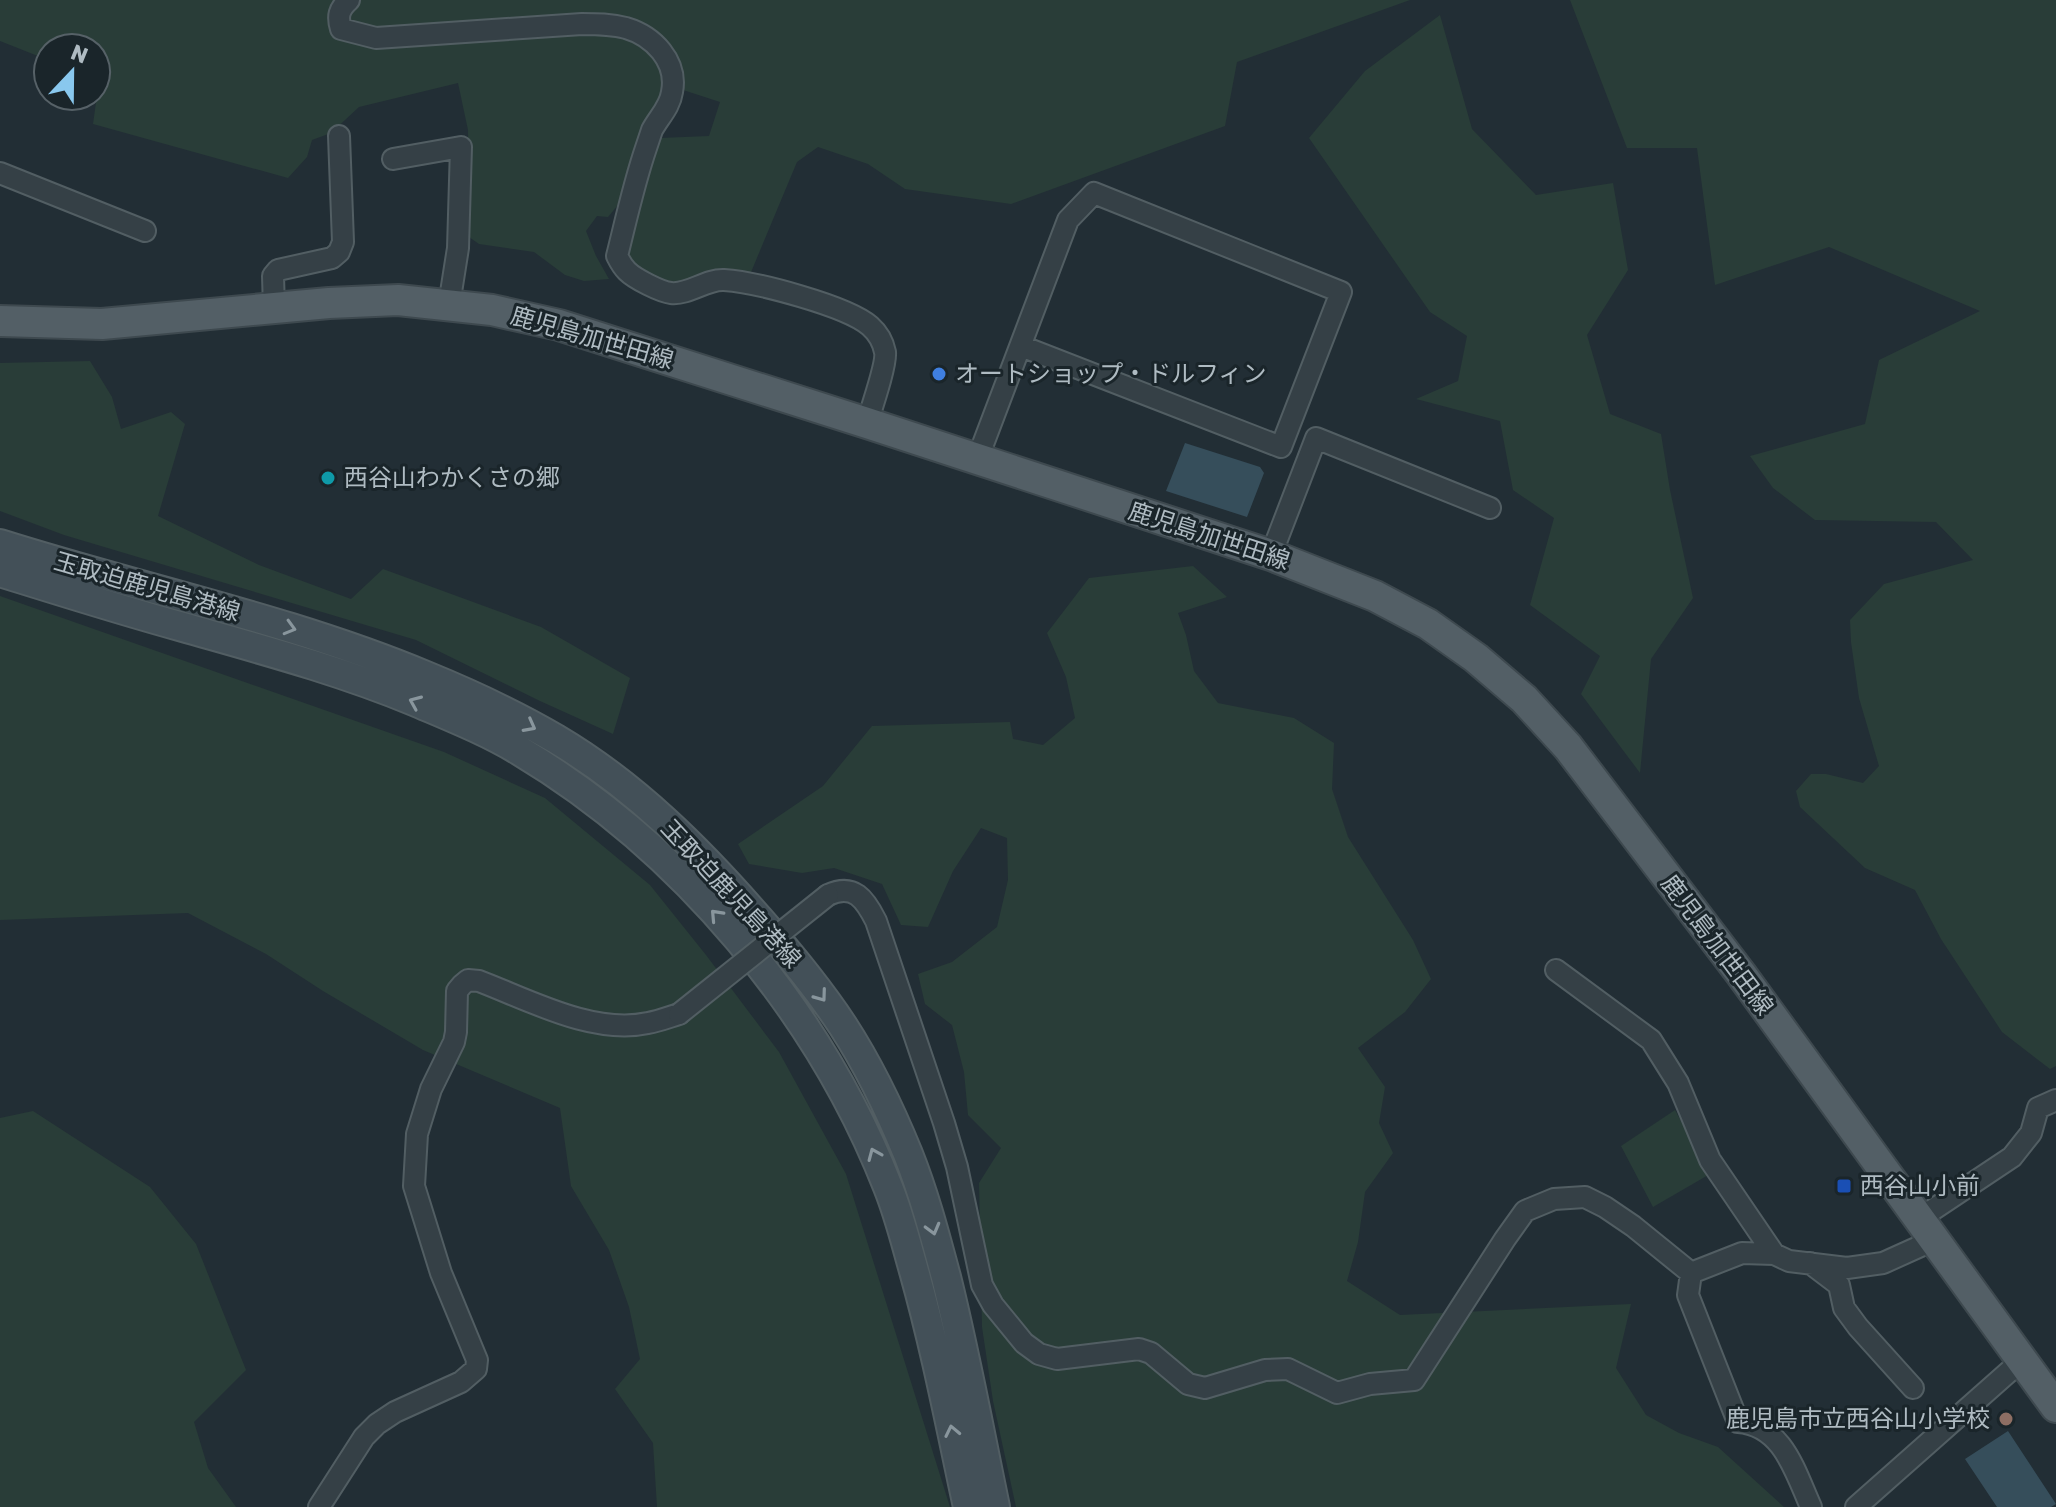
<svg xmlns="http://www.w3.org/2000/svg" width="2056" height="1507" viewBox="0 0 2056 1507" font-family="Rubik,'Noto Sans JP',sans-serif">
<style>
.green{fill:#293d38}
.water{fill:#364e5b}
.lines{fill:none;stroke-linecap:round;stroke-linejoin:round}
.street-casing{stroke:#525e63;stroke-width:24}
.secondary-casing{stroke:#525e63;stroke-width:32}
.primary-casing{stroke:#3e494f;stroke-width:34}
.street{stroke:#354046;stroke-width:20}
.secondary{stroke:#435058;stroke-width:28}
.primary{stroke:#535f66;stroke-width:30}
.street-bridge-casing{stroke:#525e63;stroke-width:24;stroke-linecap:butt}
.street-bridge{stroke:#354046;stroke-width:20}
.oneway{stroke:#89969d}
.shop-dot{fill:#3f7fe0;stroke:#1a252a;stroke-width:3}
.culture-dot{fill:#0f9aa8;stroke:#1a252a;stroke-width:3}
.transit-dot{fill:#1a4fb4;stroke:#1a252a;stroke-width:3}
.education-dot{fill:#8d6e63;stroke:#1a252a;stroke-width:3}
.labels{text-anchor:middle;stroke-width:6;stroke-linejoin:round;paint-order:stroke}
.street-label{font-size:24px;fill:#afbbc2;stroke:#1a252a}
.poi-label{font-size:24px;fill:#afbbc2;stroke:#1a252a;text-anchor:start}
</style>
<rect width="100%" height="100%" fill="#222e35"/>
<path class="green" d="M0,0H340L337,2L328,18L340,40H451L615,32L635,38L666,71L664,99L646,131L618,205L608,217L597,216L586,231L596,256L609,279L584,281L565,275L534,252L479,244L469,237L468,130L458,83L359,107L331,133L312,140L307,157L288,178L93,124L99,81L96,80V48H48V60L0,41Z
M361,0H1410L1237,62L1225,126L1011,204L905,189L868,164L818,147L797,162L749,277L682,288L634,269L624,252L653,146L660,138L709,136L720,102L680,89L646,30L375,31L349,23V7Z
M1570,0H2056V1066L2050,1069L2002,1032L1941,939L1915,890L1865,868L1800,807L1796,791L1811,774H1826L1863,783L1879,766L1859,698L1851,642L1850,620L1884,584L1973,560L1936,522L1815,520L1773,488L1750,456L1865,424L1879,360L1980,311L1829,247L1715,285L1697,148H1627Z
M1440,15L1472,129L1536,195L1613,183L1628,270L1587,335L1610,414L1661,434L1670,490L1693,598L1651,659L1640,773L1581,694L1600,656L1530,605L1554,518L1513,490L1500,421L1416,399L1458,381L1467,336L1430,312L1309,138L1365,71Z
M90,361L112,397L121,429L171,412L185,424L158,516L259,565L351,599L383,569L541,627L630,678L613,734L540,701L416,640L64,535L0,511V363Z
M1193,566L1227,597L1178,613L1186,635L1194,671L1218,703L1294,718L1334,743L1332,789L1348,837L1413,940L1431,979L1405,1012L1358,1048L1385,1087L1379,1123L1393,1153L1365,1192L1358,1242L1347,1281L1400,1315L1631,1304L1616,1368L1646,1415L1679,1433L1718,1447L1784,1507H1016L993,1401L982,1327L979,1183L1001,1148L968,1115L964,1072L952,1025L925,1004L918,974L952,962L997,927L1008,880L1007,838L981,828L953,871L928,927L901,925L882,884L834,868L802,873L749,864L738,844L823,786L872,726L1010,722L1013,739L1043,745L1075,718L1066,677L1047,633L1089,578Z
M0,596L444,752L545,798L650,885L706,955L779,1052L846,1174L950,1507H657L653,1443L615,1389L640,1359L629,1307L609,1250L571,1186L560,1108L423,1050L323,991L266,954L188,913L0,920Z
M1675,1110L1710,1174L1653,1207L1621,1146Z
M33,1111L150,1187L196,1244L246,1370L194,1422L208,1468L236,1507H0V1118Z"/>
<path class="water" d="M1185,443L1260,467L1264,473L1247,517L1166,491Z
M2008,1431L2056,1504L2051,1507H1997L1965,1459Z"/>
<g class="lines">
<g class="street-casing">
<path id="street" d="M349,0C339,9 337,16 341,29L376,38L582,24C597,24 611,24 626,28C653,36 678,61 672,92C670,107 659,117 652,130C650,136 648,142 646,148C634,183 626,220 617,256C620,262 623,267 627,271C635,279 661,292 671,293C689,295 706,279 724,280C756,282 847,306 870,326C878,333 883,342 885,352C887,363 871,410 867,423
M393,159L461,147L458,248L449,305
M0,173L145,231
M274,308L273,276L278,270L332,258L339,252L343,242L339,136
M977,460L1068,220L1094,193L1341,292L1281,447L1021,346
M1271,555L1316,438L1490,508
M828,895C854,883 865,899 876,921L944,1123L957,1167L982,1285L993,1305L1024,1343L1039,1354L1057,1359L1139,1349L1151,1353L1188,1384L1205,1388L1265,1370L1288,1369L1337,1393L1370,1384L1414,1380L1505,1239L1525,1211L1554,1199L1585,1197L1605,1207L1633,1226L1691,1273L1742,1253L1774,1254L1789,1261L1847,1268L1883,1263L1934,1240
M1556,970L1651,1040L1678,1083L1710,1160L1774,1254
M1919,1219L2012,1157L2031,1133L2038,1108L2056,1100
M1810,1263L1839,1285L1844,1308L1858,1327L1913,1388
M1691,1273L1688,1295L1738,1422C1783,1425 1795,1472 1811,1507
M319,1507L364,1437L377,1424L395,1412L461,1382L476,1369L477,1360L441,1273L414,1186L417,1134L431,1089L454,1042L456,1032L457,991L462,985L468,980L479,981C529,1000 593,1035 648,1023C659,1021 669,1017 679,1014
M1856,1507L2021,1361"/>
</g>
<g class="secondary-casing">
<path id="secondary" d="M0,544C142,589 289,619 426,676C470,694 515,715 556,739C634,785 700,851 759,919C789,953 818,988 843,1026C869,1066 890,1110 908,1154C924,1194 935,1236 946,1277C965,1353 979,1430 995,1507
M0,572C61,591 121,610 183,627C260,649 339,670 414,701C449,716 487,731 520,751C682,848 819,1011 888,1187C899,1214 906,1243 914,1271C936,1349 951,1428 968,1507"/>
</g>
<g class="primary-casing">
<path id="primary" d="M0,321L102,324L329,303L398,300L492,310L559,325L867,423L1271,555L1375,596L1428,624L1476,658L1524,699L1568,747L1741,974L2056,1407"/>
</g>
<use href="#street" class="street"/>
<use href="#secondary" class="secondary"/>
<use href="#primary" class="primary"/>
<g class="street-bridge-casing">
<path id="street-bridge" d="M679,1014L828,895"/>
</g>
<use href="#street-bridge" class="street-bridge"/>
</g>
<defs><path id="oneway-chevron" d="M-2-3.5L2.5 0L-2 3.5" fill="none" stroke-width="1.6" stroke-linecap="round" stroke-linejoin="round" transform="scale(2)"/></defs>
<g class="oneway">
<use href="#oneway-chevron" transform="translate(290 628) rotate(16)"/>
<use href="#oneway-chevron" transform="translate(415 702) rotate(-157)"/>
<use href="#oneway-chevron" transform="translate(530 726) rotate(28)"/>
<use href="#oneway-chevron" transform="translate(716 915) rotate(-133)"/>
<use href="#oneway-chevron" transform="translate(821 996) rotate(54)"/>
<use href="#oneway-chevron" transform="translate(874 1154) rotate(-113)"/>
<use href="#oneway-chevron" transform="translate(933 1229) rotate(75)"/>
<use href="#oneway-chevron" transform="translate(952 1431) rotate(-102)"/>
</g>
<circle class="shop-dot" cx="939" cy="374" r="8"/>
<circle class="culture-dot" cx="328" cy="478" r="8"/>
<rect class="transit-dot" x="1836" y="1178" width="16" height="16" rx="4"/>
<circle class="education-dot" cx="2006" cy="1419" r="8"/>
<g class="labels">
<g class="street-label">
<text transform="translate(592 338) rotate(16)" y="8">鹿児島加世田線</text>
<text transform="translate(1209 536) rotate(18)" y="8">鹿児島加世田線</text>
<text transform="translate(147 587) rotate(16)" y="8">玉取迫鹿児島港線</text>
<text transform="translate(731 894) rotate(47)" y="8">玉取迫鹿児島港線</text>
<text transform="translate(1717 945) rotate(53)" y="8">鹿児島加世田線</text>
</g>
<g class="poi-label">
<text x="955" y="382">オートショップ・ドルフィン</text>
<text x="344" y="486">西谷山わかくさの郷</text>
<text x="1860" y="1194">西谷山小前</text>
<text x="1990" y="1427" text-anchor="end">鹿児島市立西谷山小学校</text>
</g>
</g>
<g transform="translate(72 72) rotate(22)"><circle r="38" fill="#1a252a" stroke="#566167" stroke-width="2"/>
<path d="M0-6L14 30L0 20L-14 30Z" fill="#89c8ee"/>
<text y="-12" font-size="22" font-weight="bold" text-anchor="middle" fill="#afbbc2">N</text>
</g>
</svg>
